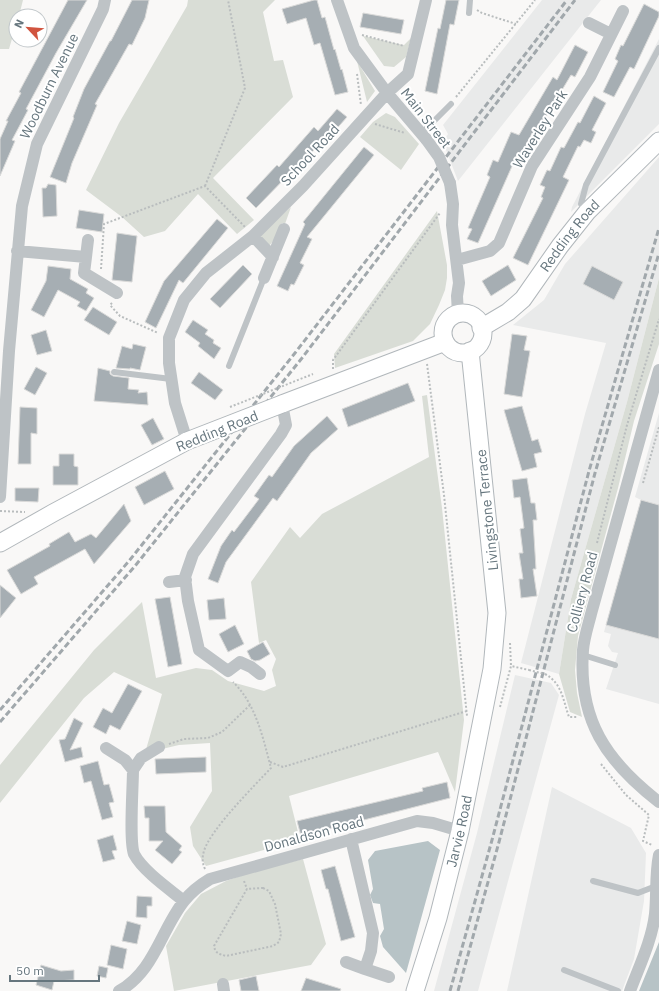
<svg xmlns="http://www.w3.org/2000/svg" width="659" height="991" viewBox="0 0 659 991" font-family="'IBM Plex Sans',sans-serif">
<style>
.built{fill:#e9eaea}
.green{fill:#d9ddd6}
.water{fill:#b7c3c6}
.building{fill:#a6aeb3;stroke:#dadad9}
.lines{fill:none;stroke-linecap:round;stroke-linejoin:round}
.secondary-casing{stroke:#b1b7bb;stroke-width:19}
.path{stroke:#b9bdbe;stroke-width:2;stroke-dasharray:2 2;stroke-linecap:butt}
.lane{stroke:#bec3c6;stroke-width:6}
.street{stroke:#bec3c6;stroke-width:12}
.secondary{stroke:#fff;stroke-width:17}
.rail{stroke:#a1a8ac;stroke-width:3;stroke-dasharray:6 3;stroke-linecap:butt}
.secondary-bridge-casing{stroke:#b1b7bb;stroke-width:19;stroke-linecap:butt}
.path-bridge{stroke:#b9bdbe;stroke-width:2;stroke-dasharray:2 2;stroke-linecap:butt}
.street-bridge{stroke:#bec3c6;stroke-width:12}
.secondary-bridge{stroke:#fff;stroke-width:17}
.labels{text-anchor:middle;stroke-width:4;stroke-linejoin:round;paint-order:stroke}
.street-label{font-size:14px;fill:#66767e;stroke:#fff}
</style>
<rect width="100%" height="100%" fill="#f9f8f7"/>
<path class="built" d="M542,0H601L458,181L443,142L448,134L443,125Z
M659,39V124L571,212L572,207Z
M659,157V278L627,402L571,599L559,674L521,663L585,414L606,343L513,325L544,300L565,264Z
M659,413V704L606,689L618,653L612,652L608,646L611,634L604,632L641,500L635,497Z
M515,675L551,683L559,695L478,991H434L477,833Z
M552,787L631,828L646,853L644,901L634,959L622,991H507Z"/>
<path class="green" d="M0,0H23L19,16H16V25L9,49H0Z
M188,0H275L263,12L274,61L283,60L293,97L213,178L254,220L237,234L198,194L165,231L144,237L122,217L86,190L119,123L187,6Z
M363,36L404,45L411,38L406,57L394,67L384,66Z
M357,61L375,91L367,102Z
M386,113L395,117L419,144L401,170L360,137L373,122Z
M291,207L285,224L282,223L277,232L279,234L269,246L260,237L262,232Z
M437,211L447,265V278L445,290L439,305L430,324L413,341L335,368L334,354Z
M659,278V344L634,421L618,488L578,636L575,670L577,693L582,717L570,712L559,674L571,599L627,402Z
M427,395L442,508L464,720L455,792L438,752L289,796L300,840L206,866L193,846L190,827L212,791L210,743L179,745L145,753L162,694L114,672L84,698L0,803V765L94,650L142,602L156,678L196,668L212,670L228,681L264,691L276,686L272,670L276,659L266,640L259,643L251,582L290,527L300,538L322,514L429,457L422,396Z
M303,859L326,944L311,965L174,991L166,946L185,913L201,894L226,881L252,872Z"/>
<path class="water" d="M428,841L440,850L406,973L383,947L380,936L384,929L380,904L373,903L370,895L373,889L368,860L375,851Z
M659,942V991H639Z"/>
<path class="building" d="M68,0H87L56,53L26,109L28,110L12,140L15,141L0,176V139L8,121H6L21,93L19,92Z
M132,0H149L145,18L132,45L129,44L95,104L97,105L72,163L66,183L50,177L74,118L73,117L84,89L110,41H111Z
M314,0H317L322,18L325,17L334,50L335,49L341,70L342,69L348,92L335,95L320,43L314,45L306,18L287,24L282,9Z
M446,0H459L454,25L450,24L437,94L425,91L438,28L440,29Z
M644,4L659,12V16L634,69L630,67L614,97L603,92L618,61L615,59L621,45L623,46Z
M363,13L404,20L401,34L360,27Z
M575,45L588,52L575,77L571,75L535,135L532,133L522,157L517,155L478,243L467,239L472,229L468,228L490,177L487,175L493,160L498,162L511,132L519,135L553,77L557,80Z
M594,96L606,103L592,130L596,132L591,143L584,140L580,147L578,146L563,177L569,180L528,265L513,258L543,198L541,197L545,187L540,185L547,170L550,171L561,147L564,148L578,122L580,123Z
M337,109L347,117L332,134L330,132L297,169L295,168L256,208L246,198L277,165L279,167L314,127L318,131Z
M364,147L374,155L307,237L312,239L300,263L304,265L294,285L291,284L288,291L277,286L305,224L303,222Z
M48,184L56,185L57,216L43,217L42,188H46Z
M79,210L104,214L102,232L76,228Z
M217,219L228,228L183,283L179,280L156,328L145,322L164,281Z
M117,233L137,236L132,282L112,280Z
M243,265L252,274L220,308L210,299Z
M508,265L516,280L491,296L482,281Z
M48,266L71,269L70,279L88,289L86,293L94,298L86,311L77,306L80,302L58,290L44,317L31,310L46,281Z
M592,266L623,282L614,300L583,284Z
M93,307L117,322L109,335L84,320Z
M193,320L208,330L205,334L214,340L213,343L221,348L214,359L198,346L200,343L185,332Z
M46,330L52,351L37,355L31,335Z
M512,334L527,336L524,350L530,351L522,397L504,394Z
M133,344L146,347L140,370L130,368V369L116,368L122,346L132,349Z
M36,367L47,373L35,395L24,389Z
M98,368L110,371V374L113,376L129,378L128,389L139,390L138,393L147,392L148,405L94,401Z
M199,372L223,390L215,400L191,383Z
M408,383L415,401L348,427L342,409Z
M522,406L532,441L538,439L542,452L534,454L537,467L522,471L504,410Z
M20,407L37,408V434L31,433V464H18Z
M327,416L338,429L311,453L277,501L273,498L226,562L218,583L208,579L221,546L232,530L234,532L259,499L254,496L269,475L272,477L294,446Z
M153,418L164,439L152,445L141,425Z
M59,454H74V466L78,467V485H53V466H59Z
M165,471L174,489L144,505L135,487Z
M527,478L531,503H535L537,520H533L536,569H533L537,596L521,598L519,579H523L519,553H523L520,529L524,528L520,497L514,498L512,480Z
M15,488H39L38,502L15,501Z
M641,500L659,505V639L606,625Z
M124,504L131,521L94,564L85,549L34,577L38,584L21,594L7,570L50,546L49,544L69,532L75,542L91,534L96,538Z
M0,585L16,598L0,618Z
M170,597L182,664L168,667L155,599Z
M224,598L226,619L209,620L207,600Z
M235,625L244,644L228,652L219,634Z
M263,642L270,654L260,660L255,661L251,659L247,651Z
M128,684L142,691L120,730L110,725L106,734L93,727L103,708L112,713Z
M74,718L83,723L70,750L81,747L83,757L65,762L59,740L65,739Z
M206,757V772L156,774L155,759Z
M98,761L104,785L109,784L114,802L109,803L113,817L102,820L91,781L84,783L80,766Z
M447,782L450,798L301,836L297,821L423,791L422,788Z
M144,806H165L166,832L182,846L179,850L182,852L172,864L155,850L163,841H149V818H145Z
M113,835L117,850L112,851L115,859L103,862L97,840Z
M335,866L355,937L341,941L328,889H326L321,870Z
M137,896L152,897V906H147V918L136,917Z
M127,921L141,925L137,944L122,941Z
M111,945L127,949L123,969L107,965Z
M41,965L61,971L74,970V980L54,981L52,990L36,985Z
M99,966L108,968L106,978L97,976Z
M256,976L259,991H241L239,980Z
M306,978L341,989L340,991H301Z"/>
<g class="lines">
<g class="secondary-casing">
<g id="secondary">
<circle cx="463" cy="333" r="20"/>
<path id="s1" d="M481,328L508,312L523,299L560,246L587,212L659,141"/>
<path d="M282,404L445,342"/>
<path d="M0,543L53,513L187,441"/>
<path id="s2" d="M415,991L438,918L460,831L492,669L497,613L470,351"/>
</g>
</g>
<path class="path" d="M477,10L482,13L516,24
M362,35L404,46
M357,74L361,105
M456,97L535,0
M375,124L405,133
M205,186L245,88L228,0
M101,269L104,224L205,186L246,228
M112,303L110,305L120,316L158,333
M427,364L444,495L467,716
M333,369V360L440,213
M643,483L659,427
M0,511L25,512
M597,543L627,425L659,319
M510,643L511,666
M545,674C562,683 563,700 569,717H577
M500,707L511,666L529,670
M169,744L184,739L208,738L222,732L250,705
M270,762L283,767L467,711
M601,764L626,795L649,815L643,841L652,845
M205,869C202,862 202,858 204,851C210,830 255,785 271,768C263,738 256,704 233,682
M244,881L247,889
M263,888L269,891L275,904L281,934L279,942L273,946L226,956C219,954 215,953 214,946L247,889Z"/>
<path class="lane" d="M469,13L470,0
M422,133L451,104
M586,210L581,204L586,185L659,48
M229,366L264,278
M114,372L171,379
M583,655L615,665
M593,881L638,893L656,886
M564,970L618,991"/>
<path class="street" d="M337,0L354,48L387,93L426,139
M589,23L611,34
M450,183L453,204L452,225L459,283L457,296L458,314
M253,236L273,257
M17,251L86,257L84,273L117,293
M86,257L88,240
M457,260L490,251L499,243L532,166L590,77L623,11
M264,278L284,229
M659,370L591,614C588,626 584,638 583,650C578,720 606,761 659,802
M187,441L175,403L169,363V338L184,300L206,273L253,236L303,186L387,93L408,74L426,0
M0,497L9,351L22,206L37,144L103,9L105,0
M169,582L186,580
M260,674L251,667L240,662L228,671L199,650L188,601L185,577L193,554L281,434L286,425L282,404
M106,748L125,760L133,770L141,758L159,747
M133,770C133,786 129,841 134,854C143,871 169,889 184,901
M346,962L365,969L371,951L373,933L351,839
M365,969L389,977
M223,984L224,991
M119,991C154,972 161,930 184,901C191,892 200,885 210,879L417,821L433,823L460,831
M630,991C639,967 652,940 655,914C657,894 655,875 659,855"/>
<use href="#secondary" class="secondary"/>
<path class="rail" d="M0,710L129,561L295,353L567,0
M0,722L135,566L302,358L575,0
M450,991L492,840L589,471L659,228
M458,991L499,842L595,473L659,253"/>
<g class="secondary-bridge-casing">
<path id="secondary-bridge" d="M187,441L282,404"/>
</g>
<path class="path-bridge" d="M230,407L313,374
M529,670L545,674"/>
<path class="street-bridge" d="M426,139L439,157L450,183"/>
<use href="#secondary-bridge" class="secondary-bridge"/>
</g>
<g class="labels">
<g class="street-label">
<text transform="translate(49 86) rotate(-64)" y="5">Woodburn Avenue</text>
<text transform="translate(426 118) rotate(52)" y="5">Main Street</text>
<text transform="translate(540 129) rotate(-58)" y="5">Waverley Park</text>
<text transform="translate(310 155) rotate(-47)" y="5">School Road</text>
<text dy="5" stroke="none"><textPath href="#s1" startOffset="130">Redding Road</textPath></text>
<text transform="translate(217 431) rotate(-22)" y="5">Redding Road</text>
<text transform="translate(487 510) rotate(-96)" y="5">Livingstone Terrace</text>
<text transform="translate(582 592) rotate(-75)" y="5">Colliery Road</text>
<text dy="5" stroke="none"><textPath href="#s2" startOffset="166">Jarvie Road</textPath></text>
<text transform="translate(314 834) rotate(-15)" y="5">Donaldson Road</text>
</g>
</g>
<g transform="translate(28 28) rotate(296)"><circle r="19" fill="#ffffff" stroke="#c2c8cb"/>
<path d="M0-3L7 15L0 10L-7 15Z" fill="#d1543f"/>
<text y="-6" font-size="11" font-weight="bold" text-anchor="middle" fill="#66767e">N</text>
</g>
<path d="M10 975v6h89v-6" fill="none" stroke="#66767e" stroke-width="2"/>
<text x="16" y="975" font-size="12" fill="#66767e" stroke="#ffffff" stroke-width="3" paint-order="stroke">50 m</text>
</svg>
